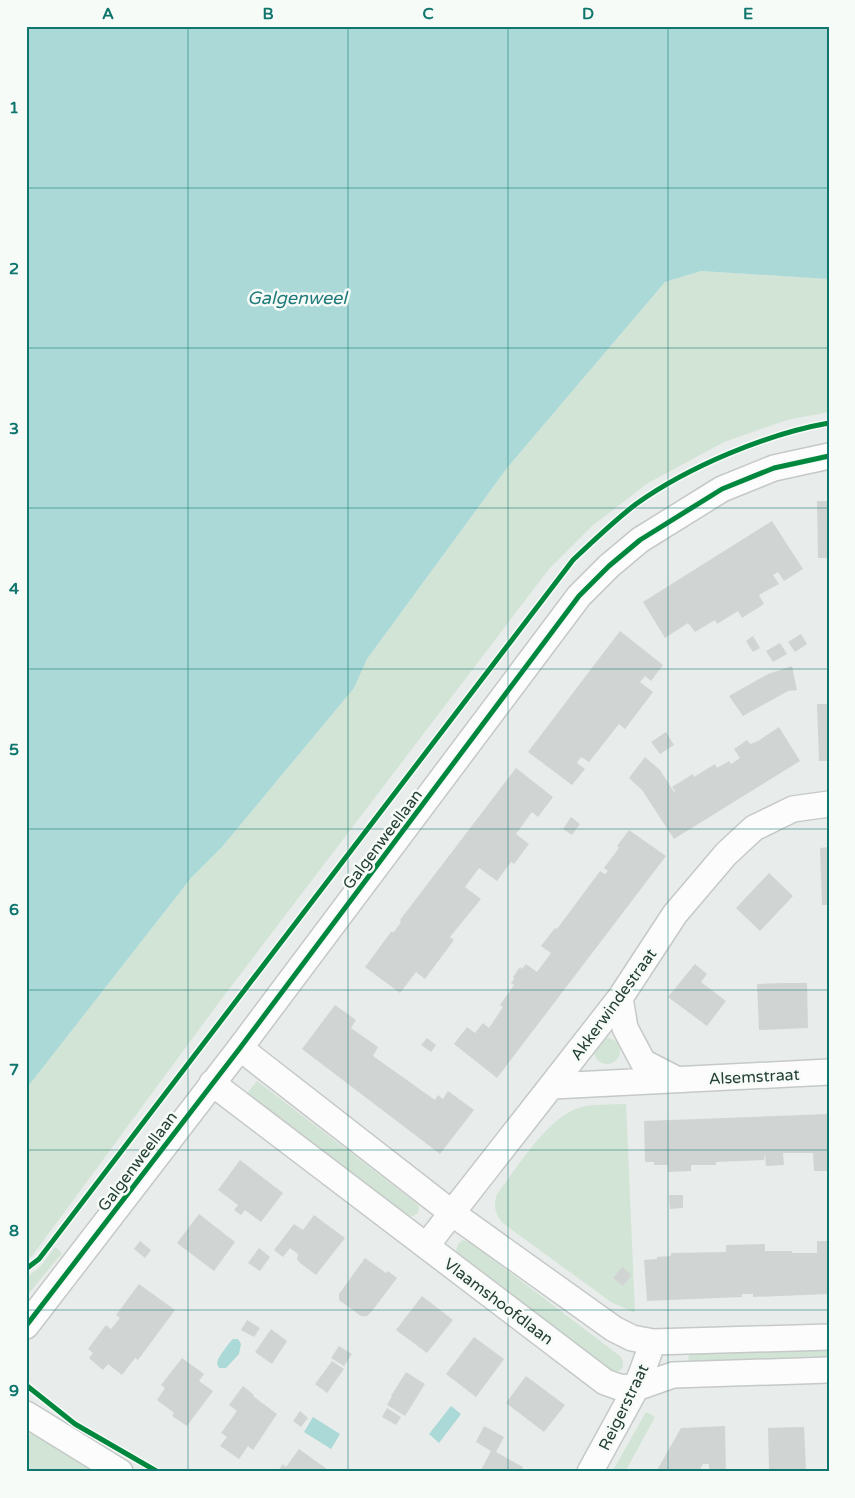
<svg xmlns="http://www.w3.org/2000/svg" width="855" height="1498" viewBox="0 0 855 1498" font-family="'Varela Round',sans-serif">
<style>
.green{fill:#d2e4d5}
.water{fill:#aad9d8}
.building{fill:#d0d5d3}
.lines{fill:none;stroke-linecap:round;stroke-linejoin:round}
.minor-casing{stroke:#c5c9c7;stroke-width:28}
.minor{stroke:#fcfcfc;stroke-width:25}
.cycleway-casing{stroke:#f7fbf8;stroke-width:8}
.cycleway{stroke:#00873e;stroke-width:5}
.grid{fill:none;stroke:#0f766e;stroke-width:1;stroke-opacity:0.55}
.labels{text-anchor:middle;stroke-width:5;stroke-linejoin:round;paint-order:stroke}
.street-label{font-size:16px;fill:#254034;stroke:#f7fbf8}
.water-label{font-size:18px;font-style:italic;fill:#207c7b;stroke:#f7fbf8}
.neatline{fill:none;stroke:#0f766e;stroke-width:2}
.grid-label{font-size:16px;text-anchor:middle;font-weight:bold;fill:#0f766e}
</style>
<rect width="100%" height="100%" fill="#e8ecea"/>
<path class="green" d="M701,271L829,279V412L787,420L724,442L648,483L592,526L549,569L220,1001L32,1256L26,1260V1089L191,878L222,847L354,688L367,659L507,468L665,282Z
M594 1051a13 13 0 1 1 26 0a13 13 0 1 1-26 0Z
M257,1081L416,1203L419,1207L418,1213L413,1216L407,1215L247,1093Z
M626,1104L635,1313L611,1302L504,1224C495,1215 493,1206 497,1194C517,1168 546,1120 576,1109C591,1103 610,1105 626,1104Z
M463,1240L471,1243L620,1356L623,1361V1367L619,1371L611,1370L460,1257L456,1250L458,1244Z
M55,1247L62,1253L26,1297V1278L40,1267Z
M829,1348L828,1358L691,1363L688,1358L690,1354L696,1352Z
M646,1412L655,1417L625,1472H612Z
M33,1430L97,1472H26V1440Z"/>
<path class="water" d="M26,26H829V279L701,271L665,282L507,468L367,659L354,688L222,847L191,878L26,1089Z
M233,1339H238L241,1344L239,1354L226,1368H219C218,1365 216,1364 218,1360C218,1358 231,1340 233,1339Z
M451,1406L461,1414L439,1443L429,1434Z
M313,1417L340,1434L331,1449L304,1432Z"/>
<path class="building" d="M817,501H829V558H818Z
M772,521L803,569L784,581L778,572L773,575L779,584L759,595L764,604L742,618L738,611L717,624L715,620L695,632L688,623L665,638L643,602Z
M620,631L663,665L651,681L645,676L640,682L653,692L625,729L619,724L589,762L581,757L577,763L585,769L572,785L528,752Z
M801,634L807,644L795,652L788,642Z
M753,636L760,648L753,652L746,641Z
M780,643L787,654L773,662L766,651Z
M792,666L797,690L788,691L743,716L729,696L768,674Z
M817,704H829V761H819Z
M779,727L800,761L674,839L642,790L629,778L645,757L660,770L674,792L675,791L672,787L693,774L694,777L715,764L717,768L729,761L731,764L740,758L734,749L747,740L750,744L758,741Z
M666,732L674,745L660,754L651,742Z
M516,768L553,797L538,817L532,812L516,834L529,844L514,864L511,862L497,881L479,868L465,887L481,899L450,937L454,940L425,979L416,972L400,993L365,967L391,932H394L401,922L400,920Z
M571,817L580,824L572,835L563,829Z
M629,830L666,856L497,1078L454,1044L467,1027L475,1033L483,1023L489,1028L503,1007L500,1005L514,985L511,983L514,979L513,977L520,967L522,969L526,964L537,972L551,953L541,946L555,928L557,929L600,871L605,874L608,871L604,868L619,848L617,846Z
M829,847V905H822L820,848Z
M769,873L793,896L760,931L736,908Z
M695,964L707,974L701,982L726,1001L707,1026L668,997Z
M784,983H807L808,1028L759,1030L757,984Z
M335,1005L356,1020L351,1028L378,1047L373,1056L435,1100L438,1095L443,1099L448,1091L474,1110L440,1154L302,1049Z
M427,1038L436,1045L431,1052L421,1045Z
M829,1114V1171H814L813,1153H783L784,1165L766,1166L765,1154L764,1160L716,1162V1165H691V1171L668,1172V1165H654V1162H645L644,1121Z
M240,1160L283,1193L261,1222L245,1210L241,1215L234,1210L238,1205L218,1190Z
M669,1195H683V1208L670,1209Z
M199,1214L235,1242L214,1271L177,1243Z
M314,1215L345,1238L316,1275L300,1263L297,1259L298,1254L290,1248L283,1257L274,1250L294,1224L303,1230Z
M140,1241L151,1250L145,1258L134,1249Z
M817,1241H829V1294L753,1297V1294H742V1297L647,1301L644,1260L657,1259V1257L671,1256V1253L726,1252V1245L765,1244V1251H792V1253H817Z
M259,1248L270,1257L260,1271L248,1263Z
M365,1258L386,1273L388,1271L397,1278L372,1311L367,1316H361L339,1300V1294Z
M622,1267L632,1275L623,1286L613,1278Z
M139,1284L175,1310L138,1360L135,1358L122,1375L108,1364L103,1370L89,1358L93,1353L88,1349L106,1325L111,1329L120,1318L116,1315Z
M422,1296L453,1320L427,1353L396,1330Z
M247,1320L260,1328L254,1337L241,1330Z
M271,1329L287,1341L272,1364L255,1352Z
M474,1337L504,1359L476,1397L446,1374Z
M339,1346L352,1354L344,1366L331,1358Z
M182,1358L204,1374L199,1381L213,1391L187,1426L172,1416L174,1413L157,1400L165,1388L161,1385Z
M332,1361L344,1369L327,1393L315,1384Z
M406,1372L425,1384L405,1416L387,1405L392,1396H391Z
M526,1376L565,1405L544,1432L506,1403Z
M243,1386L254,1395L253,1396L277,1414L253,1450L248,1446L239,1459L220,1446L227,1437L221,1433L237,1411L229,1405Z
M387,1408L401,1417L396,1425L382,1417Z
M300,1411L308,1418L301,1427L293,1421Z
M484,1426L504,1437L496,1452L523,1467L521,1472H480L491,1451L476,1442Z
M725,1426L726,1472H709V1464H703L699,1472H656L681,1428Z
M804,1427L806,1469L769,1470L768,1428Z
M299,1449L331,1472H277L283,1464L286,1467Z"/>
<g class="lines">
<g class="minor-casing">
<path id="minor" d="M620,998L625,1028L643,1062L676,1079
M240,1048L452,1213L614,1329L632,1338L653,1342L829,1337
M212,1083L605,1382L619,1387L636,1388L673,1375L829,1370
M553,1086L829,1072
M426,1246L620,998L675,914L726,854L754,828L793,809L829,804
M26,1326L240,1048L579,596L609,566L640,540L722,489L774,468L829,456
M26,1414L120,1472
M590,1472L636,1388L653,1342"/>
</g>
<use href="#minor" class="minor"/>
<g class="cycleway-casing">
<path id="cycleway" d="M26,1269L39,1259L573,560C593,541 614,521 636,504C688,467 766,434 829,423
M26,1326L240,1048L579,596L609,566L640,540L722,489L774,468L829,456
M26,1385L75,1424L158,1472"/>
</g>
<use href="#cycleway" class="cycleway"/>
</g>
<path class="grid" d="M188,26V1472M348,26V1472M508,26V1472M668,26V1472M26,188H829M26,348H829M26,508H829M26,669H829M26,829H829M26,990H829M26,1150H829M26,1310H829"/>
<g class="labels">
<g class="street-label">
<text transform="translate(382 839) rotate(-53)" y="6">Galgenweellaan</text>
<text transform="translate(613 1004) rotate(-54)" y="6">Akkerwindestraat</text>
<text transform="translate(754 1076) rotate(-3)" y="6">Alsemstraat</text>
<text transform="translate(137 1161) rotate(-53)" y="6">Galgenweellaan</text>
<text transform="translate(499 1301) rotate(37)" y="6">Vlaamshoofdlaan</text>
<text transform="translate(623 1407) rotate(-64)" y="6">Reigerstraat</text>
</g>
<g class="water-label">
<text x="297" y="304">Galgenweel</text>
</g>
</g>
<rect width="855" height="1498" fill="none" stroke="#f7fbf8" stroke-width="55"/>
<rect x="28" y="28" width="800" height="1442" class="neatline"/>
<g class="grid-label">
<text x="108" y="19">A</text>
<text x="268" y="19">B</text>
<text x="428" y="19">C</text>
<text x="588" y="19">D</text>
<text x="748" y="19">E</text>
<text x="14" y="113">1</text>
<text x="14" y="274">2</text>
<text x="14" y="434">3</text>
<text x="14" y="594">4</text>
<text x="14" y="755">5</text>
<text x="14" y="915">6</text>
<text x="14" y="1075">7</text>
<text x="14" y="1236">8</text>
<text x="14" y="1396">9</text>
</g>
</svg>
